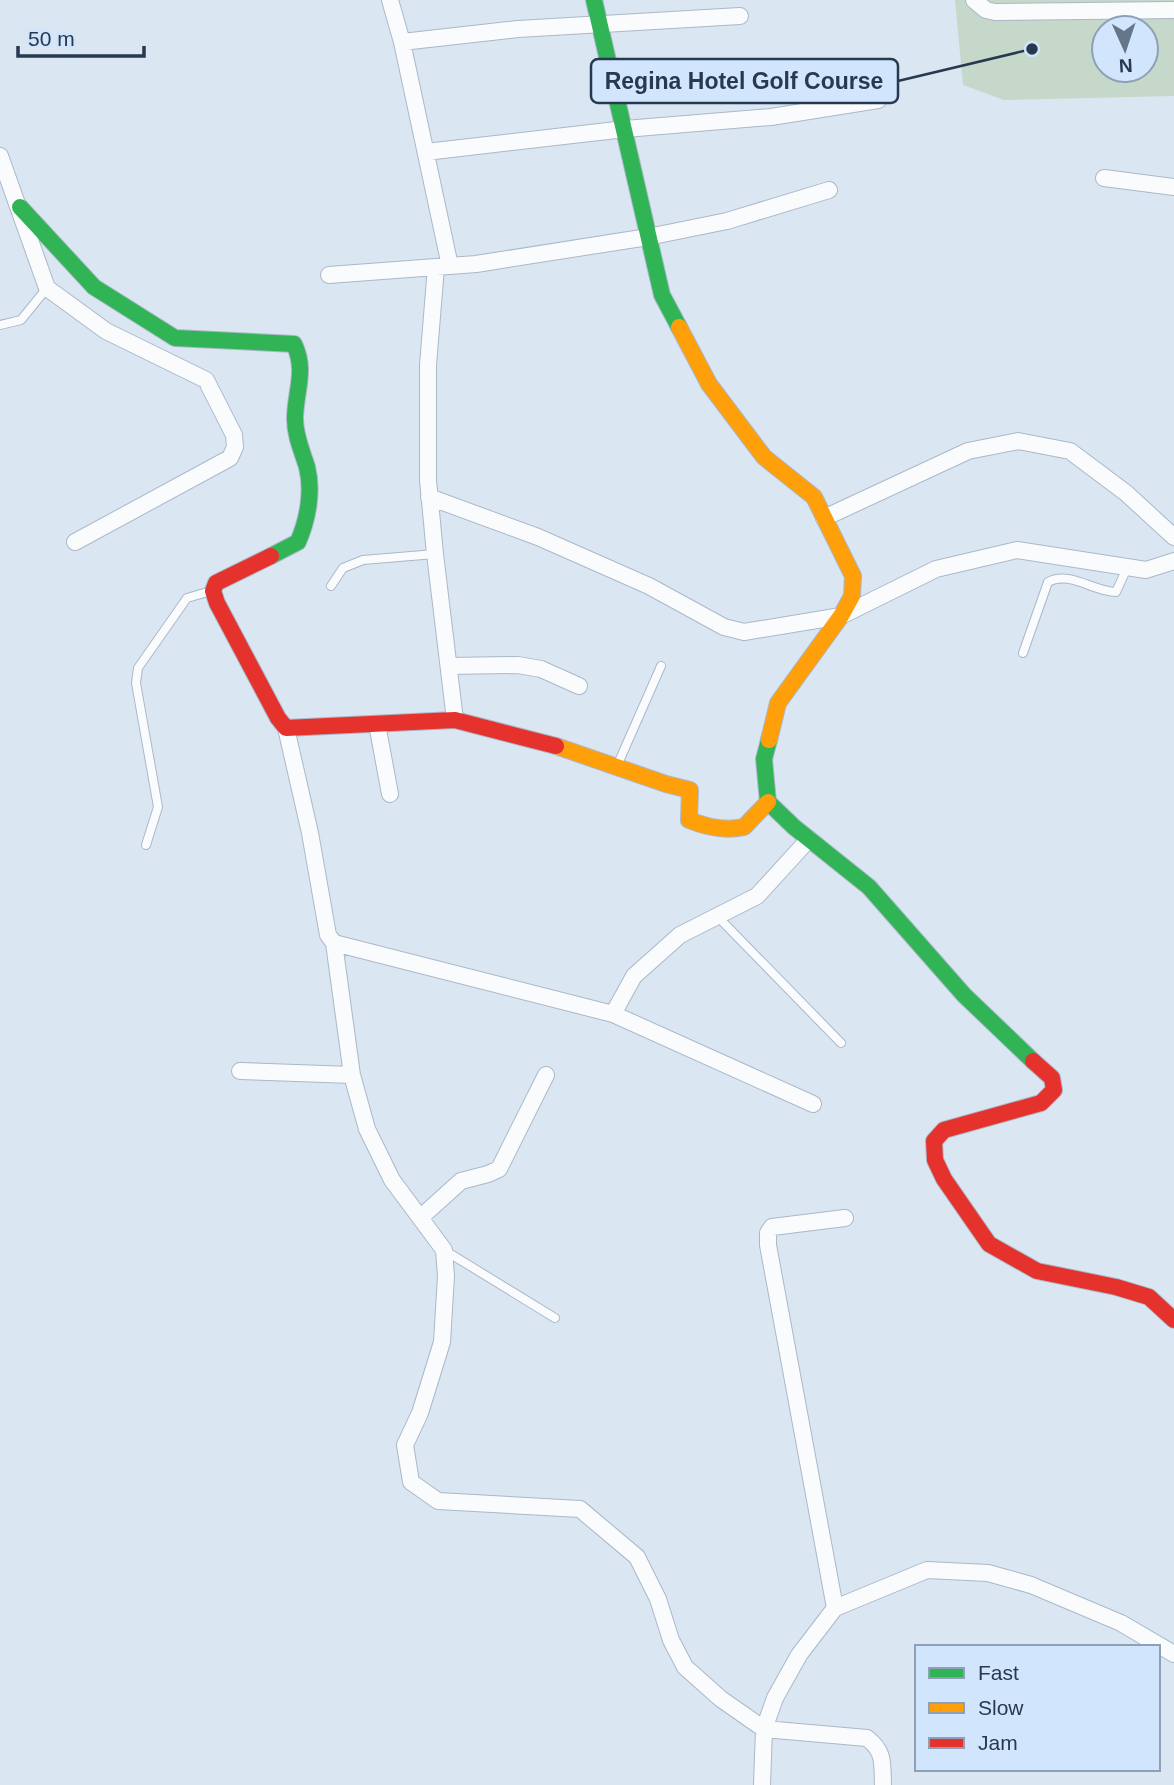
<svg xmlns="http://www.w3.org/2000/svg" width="1174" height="1785" viewBox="0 0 1174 1785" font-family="Helvetica,sans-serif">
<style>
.green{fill:#c6d8c9;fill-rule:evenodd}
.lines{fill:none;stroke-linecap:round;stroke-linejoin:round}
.lane-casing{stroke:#aab8c8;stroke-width:10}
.street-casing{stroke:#aab8c8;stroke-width:18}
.fast-casing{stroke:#aab8c8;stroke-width:18}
.slow-casing{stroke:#aab8c8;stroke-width:18}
.jam-casing{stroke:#aab8c8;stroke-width:18}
.lane{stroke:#fafbfd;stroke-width:8}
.street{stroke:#fafbfd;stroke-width:16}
.fast{stroke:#30b455;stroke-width:16}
.slow{stroke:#ff9f0a;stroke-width:16}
.jam{stroke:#e5322d;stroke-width:16}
.leader{fill:none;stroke:#263951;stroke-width:2.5}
.callout-dot{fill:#263951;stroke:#d1e5fd;stroke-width:2.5}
.callout{fill:#d1e5fd;stroke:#263951;stroke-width:2.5}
.callout-label{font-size:23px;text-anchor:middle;font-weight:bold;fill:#263951}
</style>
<rect width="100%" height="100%" fill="#dbe6f3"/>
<path class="green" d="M955,0H1174V96L1004,100L963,85ZM1104,28H1146V70H1104Z"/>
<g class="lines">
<g class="lane-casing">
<path id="lane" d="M0,325L21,320L47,288
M331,586L343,568L363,560L435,554
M1023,653L1048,582C1069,570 1094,592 1116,592L1127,568
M617,766L661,666
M146,845L158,807L136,683L138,668L187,598L211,591
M718,917L841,1043
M444,1250L555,1318"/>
</g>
<g class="street-casing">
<path id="street" d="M390,0L402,42L450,266
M974,0L986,10L995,12L1174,10
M402,42L518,29L740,16
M426,152L625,129L771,117L878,100
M0,156L47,288L106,331L206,380L234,435L235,447L230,458L75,542
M1104,178L1174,187
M436,267L428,365V480L435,554L455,720
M329,275L476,264L648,237L727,221L829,190
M429,497L538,537L649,586L724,627L744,632L841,616L936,569L1017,550L1146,570L1174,561
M824,518L968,451L1018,441L1070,451L1126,493L1174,537
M449,666L518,665L541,669L579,686
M377,724L390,794
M286,728L310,833L328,935L334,943L613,1014
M809,839L757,896L680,935L634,976L613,1014L813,1104
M334,943L352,1075L367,1129L392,1180L444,1250L446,1276L442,1342L420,1413L405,1445L411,1482L438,1501L580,1509L637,1557L658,1599L671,1640L685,1667L721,1699L764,1729L867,1738C885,1752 882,1763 883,1785
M240,1071L352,1075
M420,1218L461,1181L488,1174L499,1169L546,1075
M835,1608L768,1245V1233L772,1227L845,1218
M762,1785L764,1729L775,1698L799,1655L835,1608L927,1570L988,1573L1031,1585L1121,1623L1174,1654"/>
</g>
<g class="fast-casing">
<path id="fast" d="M594,0L662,295L679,327
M20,207L94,287L175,338L294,344C307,371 295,392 295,419C295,436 302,451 307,467C313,491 308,519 298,542L271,556
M769,740L764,759L768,802L794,827L869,887L964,995L1033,1061"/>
</g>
<g class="slow-casing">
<path id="slow" d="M679,327L709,384L764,457L814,497L853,576L852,596L841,616L778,703L769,740
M556,746L666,784L690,790L689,820C706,827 726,831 744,827L768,802"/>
</g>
<g class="jam-casing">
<path id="jam" d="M271,556L216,583L213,591L217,603L278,718L286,728L455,720L556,746
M1033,1061L1052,1078L1054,1090L1041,1103L944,1130L934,1141L935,1160L944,1179L989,1244L1037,1271L1116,1287L1149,1297L1174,1320"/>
</g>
<use href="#lane" class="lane"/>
<use href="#street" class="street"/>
<use href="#fast" class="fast"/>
<use href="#slow" class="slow"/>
<use href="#jam" class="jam"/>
</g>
<path class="leader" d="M1032 49L898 81"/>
<circle class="callout-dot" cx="1032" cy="49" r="7"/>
<rect class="callout" x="591" y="59" width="307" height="44" rx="7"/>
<g class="callout-label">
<text x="744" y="89">Regina Hotel Golf Course</text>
</g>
<rect x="915" y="1645" width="245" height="126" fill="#d1e5fd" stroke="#8da0b8" stroke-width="2"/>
<rect x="929" y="1668" width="35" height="10" fill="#30b455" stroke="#8da0b8" stroke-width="2"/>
<text x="978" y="1680" font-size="21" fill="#263951">Fast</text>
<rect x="929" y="1703" width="35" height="10" fill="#ff9f0a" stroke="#8da0b8" stroke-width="2"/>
<text x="978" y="1715" font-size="21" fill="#263951">Slow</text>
<rect x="929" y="1738" width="35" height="10" fill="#e5322d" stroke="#8da0b8" stroke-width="2"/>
<text x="978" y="1750" font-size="21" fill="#263951">Jam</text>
<g transform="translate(1125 49) rotate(177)"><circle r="33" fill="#d1e5fd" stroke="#8da0b8" stroke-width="2"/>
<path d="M0-5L12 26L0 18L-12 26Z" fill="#65768a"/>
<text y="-10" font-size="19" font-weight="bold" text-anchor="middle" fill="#263951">N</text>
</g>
<path d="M18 46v10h126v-10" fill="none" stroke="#263951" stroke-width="3.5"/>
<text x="28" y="46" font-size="21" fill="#263951" stroke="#d1e5fd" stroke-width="5" paint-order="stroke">50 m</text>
</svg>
